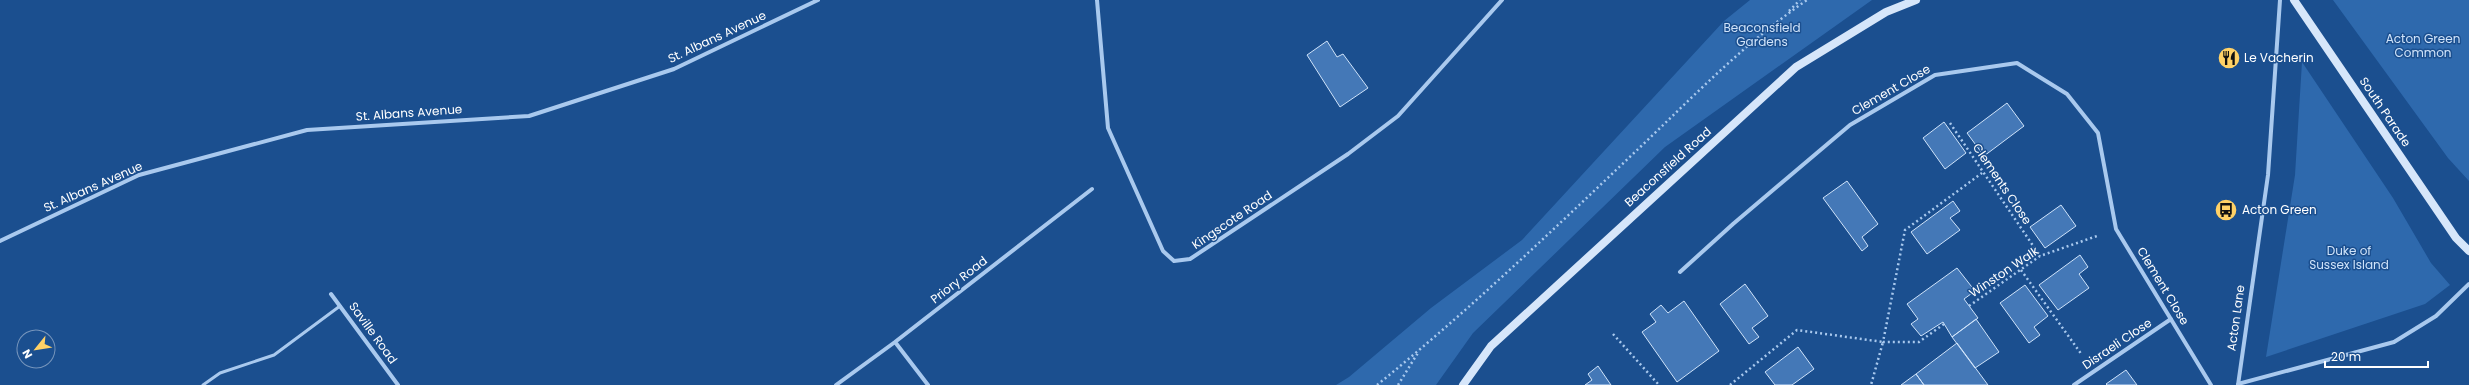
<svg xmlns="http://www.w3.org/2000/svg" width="2469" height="385" viewBox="0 0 2469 385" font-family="Poppins,sans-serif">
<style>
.green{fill:#2e69ad}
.building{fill:#4478b7;stroke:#cfe3fa}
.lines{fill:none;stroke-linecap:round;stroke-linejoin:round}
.path{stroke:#a9c9ee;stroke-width:2.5;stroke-dasharray:2 3;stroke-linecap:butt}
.service{stroke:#a9c9ee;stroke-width:3}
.minor{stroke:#a9c9ee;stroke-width:4}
.secondary{stroke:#d6e6fa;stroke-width:8}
.labels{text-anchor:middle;stroke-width:3;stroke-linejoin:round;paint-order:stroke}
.park-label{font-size:12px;fill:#cfe3fa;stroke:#1b4f8f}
.street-label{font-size:12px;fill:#fff;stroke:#1b4f8f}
.poi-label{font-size:12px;fill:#fff;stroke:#1b4f8f;text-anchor:start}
</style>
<rect width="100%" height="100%" fill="#1b4f8f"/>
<path class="green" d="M1750,0H1872L1665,147L1473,333L1436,385H1336L1349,377L1431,308L1522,240L1724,21Z
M2333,0H2469V181L2448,158Z
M2302,62L2393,198L2431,263L2450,285L2425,304L2266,357L2295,175Z"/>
<path class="building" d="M1327,41L1337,57L1343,54L1368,88L1340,107L1307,55Z
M2007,103L2024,126L1984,156L1967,133Z
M1944,122L1966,153L1945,169L1923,138Z
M1847,181L1878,224L1862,237L1868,246L1862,251L1823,198Z
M1953,201L1960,211L1950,218L1960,230L1927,254L1911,232Z
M2061,205L2076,226L2045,248L2030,227Z
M2080,255L2088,267L2079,274L2089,288L2058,310L2039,285Z
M1957,268L1975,291L1964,299L1978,318L1952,337L1943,322L1921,336L1911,324L1918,319L1907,304Z
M1745,284L1768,316L1752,328L1759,337L1749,344L1720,304Z
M2025,285L2048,316L2034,327L2040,335L2029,343L2000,303Z
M1684,301L1719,351L1677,382L1642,332L1656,322L1650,314L1661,305L1668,313Z
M1976,319L1999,352L1975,368L1952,337Z
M1957,343L1988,385H1924L1916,374Z
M1798,347L1814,369L1792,385H1775L1765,372Z
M1598,366L1611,385H1585L1592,380L1588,374Z
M2126,370L2137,385H2107L2106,384Z
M1916,374L1924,385H1901Z"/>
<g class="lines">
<path class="path" d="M1789,11L1800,0
M1950,123L2040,256
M2021,270L2082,355
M1969,306L2040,256L2097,236
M1944,324L1919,342H1883L1905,230L1982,173
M1613,334L1659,385
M1377,385C1467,312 1551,232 1635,152C1691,99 1743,44 1807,0
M1398,385L1419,351
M1730,385L1797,330L1883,342L1871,385"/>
<path class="service" d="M203,385L220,373L274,355L340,306"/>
<path class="minor" d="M1097,0L1108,128L1163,251L1174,261L1190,259L1348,154L1398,116L1502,0
M0,241L139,175L307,130L529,116L674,69L818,0
M1680,272L1733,224L1850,125L1935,75L2017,63L2067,94L2098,133L2116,229L2211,385
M331,294L398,385
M895,342L928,385
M2238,384L2394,342L2436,316L2469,284
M836,385L895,342L1092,189
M2074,385L2171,319
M2238,385L2268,175L2280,0"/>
<path class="secondary" d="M2294,0L2456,238L2469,251
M1463,385L1491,346L1796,67L1886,12L1916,0"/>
</g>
<defs>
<g id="restaurant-disc" transform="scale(1.15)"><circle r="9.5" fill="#ffd166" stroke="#1b4f8f"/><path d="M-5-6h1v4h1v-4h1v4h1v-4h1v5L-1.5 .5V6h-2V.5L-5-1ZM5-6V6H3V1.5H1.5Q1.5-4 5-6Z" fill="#111"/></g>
<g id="bus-disc" transform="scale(1.15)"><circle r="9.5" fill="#ffd166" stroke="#1b4f8f"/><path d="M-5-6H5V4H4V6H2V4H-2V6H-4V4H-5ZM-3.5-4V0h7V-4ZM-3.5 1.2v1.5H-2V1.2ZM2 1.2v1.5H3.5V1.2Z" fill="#111"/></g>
</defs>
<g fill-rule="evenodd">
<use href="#restaurant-disc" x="2229" y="58"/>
<use href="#bus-disc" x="2226" y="210"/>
</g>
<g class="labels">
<g class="park-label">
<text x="1762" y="32">Beaconsfield<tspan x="1762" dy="14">Gardens</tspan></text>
<text x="2423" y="43">Acton Green<tspan x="2423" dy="14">Common</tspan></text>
<text x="2349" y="255">Duke of<tspan x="2349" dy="14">Sussex Island</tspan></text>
</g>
<g class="street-label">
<text transform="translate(717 37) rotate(-25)" y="4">St. Albans Avenue</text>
<text transform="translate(1891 90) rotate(-30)" y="4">Clement Close</text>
<text transform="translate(2385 112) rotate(56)" y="4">South Parade</text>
<text transform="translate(409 113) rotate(-4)" y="4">St. Albans Avenue</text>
<text transform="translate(1668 167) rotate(-42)" y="4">Beaconsfield Road</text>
<text transform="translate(2002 184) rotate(56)" y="4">Clements Close</text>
<text transform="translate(93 187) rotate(-24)" y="4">St. Albans Avenue</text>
<text transform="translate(1232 220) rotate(-34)" y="4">Kingscote Road</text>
<text transform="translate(2004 272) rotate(-34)" y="4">Winston Walk</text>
<text transform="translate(959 280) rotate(-38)" y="4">Priory Road</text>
<text transform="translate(2163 286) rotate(59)" y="4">Clement Close</text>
<text transform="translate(2236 318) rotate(-82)" y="4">Acton Lane</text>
<text transform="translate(373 333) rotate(54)" y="4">Saville Road</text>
<text transform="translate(2117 344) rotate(-34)" y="4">Disraeli Close</text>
</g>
<g class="poi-label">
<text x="2244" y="62">Le Vacherin</text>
<text x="2242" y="214">Acton Green</text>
</g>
</g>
<g transform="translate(36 349) rotate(240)"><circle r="19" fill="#1b4f8f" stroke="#7695bc"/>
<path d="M0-3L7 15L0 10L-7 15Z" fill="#ffd166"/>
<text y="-6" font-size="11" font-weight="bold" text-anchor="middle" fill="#ffffff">N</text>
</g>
<path d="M2325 361v6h103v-6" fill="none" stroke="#ffffff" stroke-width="2"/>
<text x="2331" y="361" font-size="12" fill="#ffffff" stroke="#1b4f8f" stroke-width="3" paint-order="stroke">20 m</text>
</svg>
